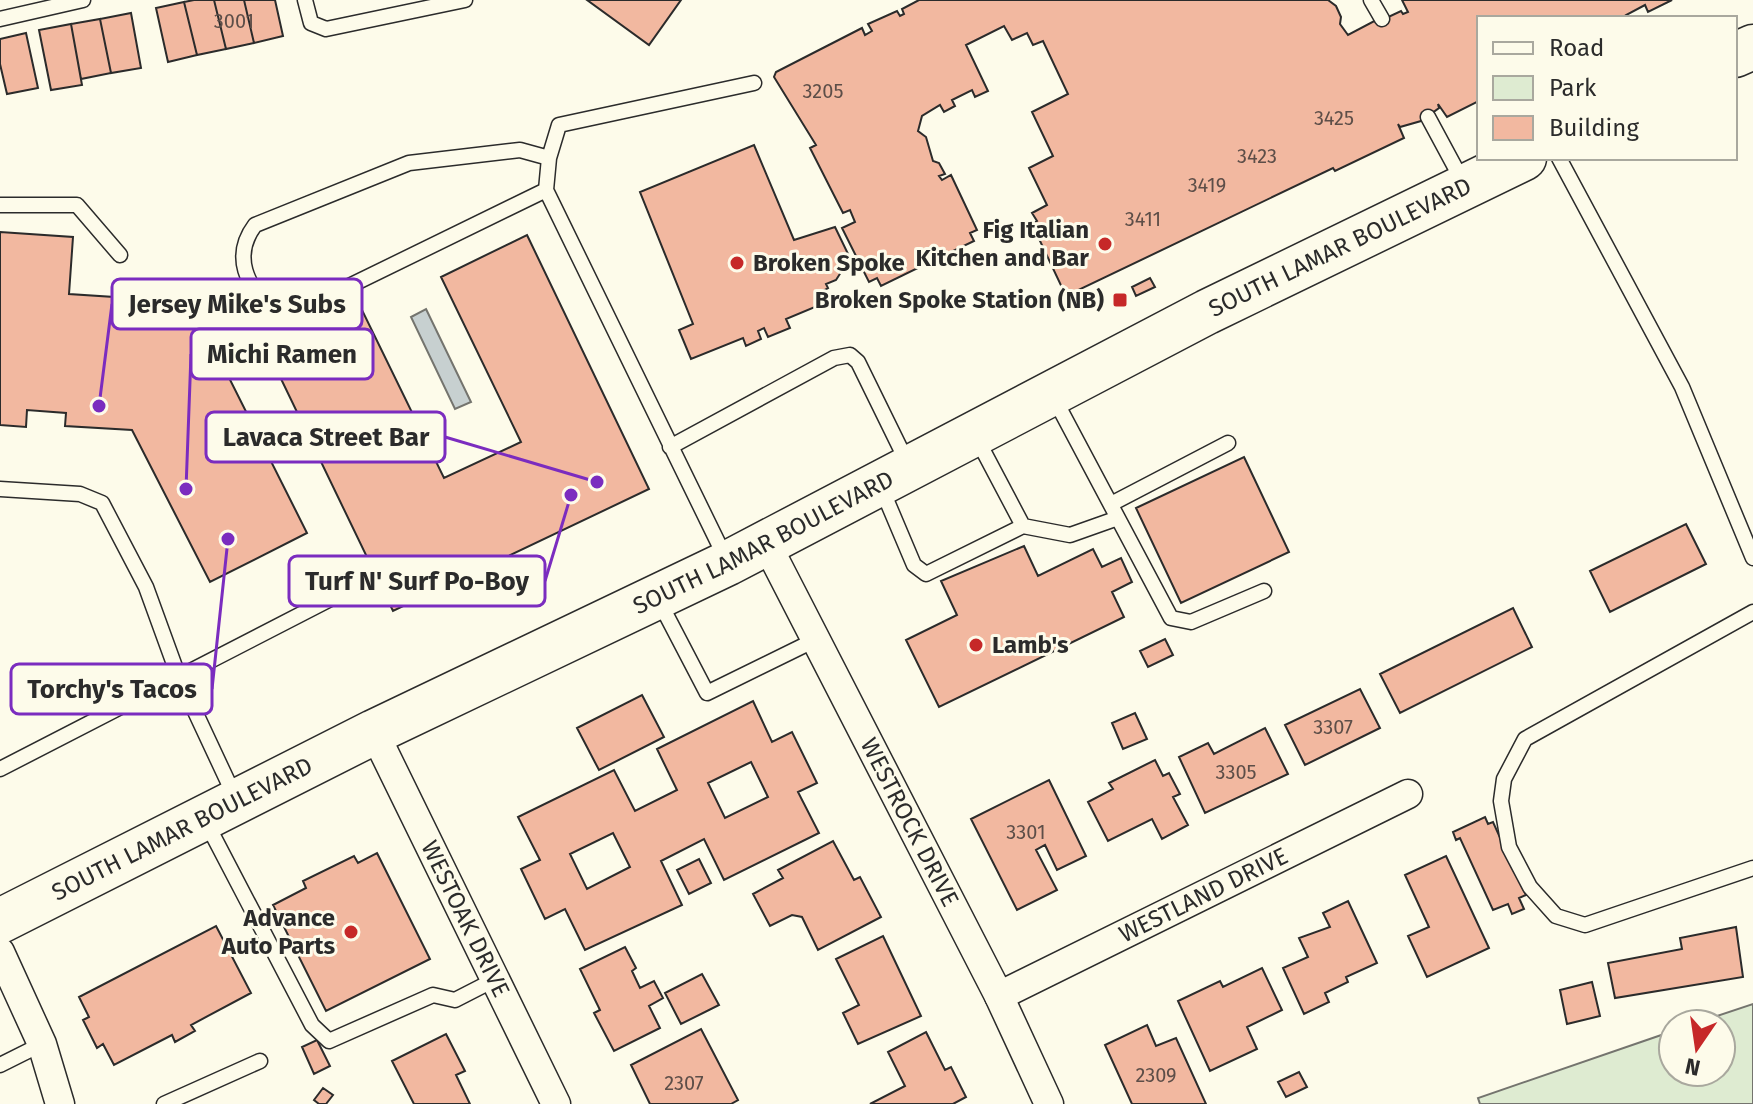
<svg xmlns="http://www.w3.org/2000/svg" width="1753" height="1104" viewBox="0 0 1753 1104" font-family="'Fira Sans',sans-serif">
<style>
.green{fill:#deebd1;stroke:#74746e;stroke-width:2}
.water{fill:#c7d0d0;stroke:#74746e;stroke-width:2}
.building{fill:#f2b8a0;stroke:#2b2b2b;stroke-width:2;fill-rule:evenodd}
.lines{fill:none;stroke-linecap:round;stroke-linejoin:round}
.service-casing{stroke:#2b2b2b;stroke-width:17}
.minor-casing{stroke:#2b2b2b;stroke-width:31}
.primary-casing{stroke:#2b2b2b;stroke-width:47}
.service{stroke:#fdfbea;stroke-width:14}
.minor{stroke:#fdfbea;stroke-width:28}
.primary{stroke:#fdfbea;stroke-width:44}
.poi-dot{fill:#c62828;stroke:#fdfbea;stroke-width:3}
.labels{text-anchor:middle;stroke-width:6;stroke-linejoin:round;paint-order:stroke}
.number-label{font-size:20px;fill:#5d4e48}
.poi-label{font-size:24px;font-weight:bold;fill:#2b2b2b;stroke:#fdfbea;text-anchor:end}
.street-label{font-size:24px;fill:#2b2b2b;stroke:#fdfbea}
.leader{fill:none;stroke:#7b2cbf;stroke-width:3}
.callout-dot{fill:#7b2cbf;stroke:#fdfbea;stroke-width:3}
.callout{fill:#fdfbea;stroke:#7b2cbf;stroke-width:3}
.callout-label{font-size:26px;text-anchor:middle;font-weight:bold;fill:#2b2b2b}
</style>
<rect width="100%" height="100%" fill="#fdfbea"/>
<path class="green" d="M1753,1004V1104H1480L1478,1098L1673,1031V1072H1721V1024H1693Z"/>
<path class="water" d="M426,309L471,402L455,409L411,317Z"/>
<path class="building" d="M194,0H214L226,49L197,55L184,2Z
M214,0H244L254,43L226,49Z
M244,0H275L283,36L254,43Z
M587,0H681L649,45Z
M919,0H1328L1336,6L1341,17L1340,24L1348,35L1380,18L1382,20L1401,11L1403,14L1408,12L1402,0H1672L1648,12L1645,5L1626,15L1628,18H1479V101L1447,117L1438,104L1439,108L1421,121L1400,127L1398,124L1404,138L1335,171L1333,168L1066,296L1032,224L1037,221L1032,213L1047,205L1029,168L1053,156L1032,112L1068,94L1043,41L1033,45L1027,33L1012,40L1004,26L966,45L988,91L975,97L972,90L952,100L955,106L944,112L940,105L922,116L918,131L926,137L933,161L939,163L945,174L939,176L942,180L951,175L977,230L970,233L974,241L930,262L928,258L922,260L924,265L881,286L877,278L869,282L842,228L855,222L850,210L843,213L810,148L816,145L774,77L776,72L862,28L865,35L872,31L868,24L897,11L900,16L904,14L902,9Z
M184,2L197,55L168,62L156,8Z
M131,13L141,68L111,73L100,19Z
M100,19L111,73L81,79L71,24Z
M71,24L82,85L51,90L39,30Z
M26,33L38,88L7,94L0,64V39Z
M754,145L794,240L835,227L850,258L836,280L826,284L828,288L823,291L827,302L786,319L790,328L768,337L764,328L758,331L761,339L746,346L743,338L691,359L679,330L693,324L640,192Z
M0,232L73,237L69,294L191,302L307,533L210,582L132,430L65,426L66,413L27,410L26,427L0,425Z
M527,235L649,489L393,611L269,354L362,310L444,478L521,442L441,277Z
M1150,278L1155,287L1136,296L1132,287Z
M1244,457L1289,552L1181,603L1136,508Z
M1686,524L1706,564L1610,612L1590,571Z
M1024,546L1038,576L1093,549L1102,567L1121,558L1132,582L1112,592L1124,617L939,707L906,640L957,615L941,581Z
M1513,608L1532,647L1400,713L1380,674Z
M1165,639L1173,655L1148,667L1140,651Z
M1360,689L1380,728L1305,765L1285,725Z
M642,695L664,737L599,770L577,728Z
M753,701L772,742L792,732L817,783L798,792L819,833L724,880L704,839L661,861L682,905L585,950L565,909L545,919L521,869L540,860L518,817L614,770L635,811L677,790L657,749ZM751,762L768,797L725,818L708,783ZM613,833L630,867L587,889L570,854Z
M1135,713L1147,739L1123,749L1112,723Z
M1265,728L1288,774L1205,813L1179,757L1208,743L1214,754Z
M1155,760L1163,776L1169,773L1180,794L1173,797L1188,825L1162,839L1152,819L1108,841L1088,802L1113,789L1109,783Z
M1049,780L1086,856L1057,870L1045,845L1036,850L1057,890L1017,910L971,819Z
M1485,817L1488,824L1493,822L1526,895L1519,898L1524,909L1512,914L1508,904L1493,910L1460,838L1456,840L1453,832Z
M833,841L854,880L860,877L881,917L818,950L802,917L792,915L770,926L753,894L783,878L778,870Z
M377,853L430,959L326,1011L273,905L306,888L303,881L354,856L358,863Z
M1446,856L1489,948L1427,977L1408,936L1429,927L1405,875Z
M699,859L711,883L689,894L677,870Z
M1348,901L1377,963L1346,977L1348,982L1325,993L1329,1002L1304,1014L1283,968L1308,957L1299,938L1330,927L1323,913Z
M216,926L251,993L191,1025L195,1031L175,1042L172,1035L114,1065L103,1044L97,1048L83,1020L89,1017L79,997Z
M1736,927L1743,977L1615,998L1608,963L1682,949L1680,938Z
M883,936L921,1016L858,1044L843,1013L859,1005L836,959Z
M625,947L636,968L632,971L640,988L654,981L663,998L649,1006L660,1028L614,1051L594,1013L600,1010L580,969Z
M1262,968L1282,1010L1247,1027L1257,1049L1210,1071L1178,1001L1220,981L1223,987Z
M702,974L719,1005L681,1024L665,993Z
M1592,982L1600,1016L1567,1024L1560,990Z
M1147,1025L1156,1046L1176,1038L1206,1104H1132L1105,1045Z
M701,1029L738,1100L731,1104H650L631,1065Z
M926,1032L945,1070L951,1067L966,1097L953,1104H870L905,1086L888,1052Z
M446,1034L465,1071L456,1075L470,1104H414L392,1061Z
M317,1040L330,1066L314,1074L302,1047Z
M1299,1072L1307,1087L1286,1097L1278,1082Z
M323,1088L333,1095L326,1104H319L314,1100Z"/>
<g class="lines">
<g class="service-casing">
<path id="service" d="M305,0L311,23L326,29L465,0
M1371,0L1382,19
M0,19L83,0
M1428,117L1463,182
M1559,158L1682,387L1753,558
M546,190L296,312L271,313C248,285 231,257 255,225L409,163L520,150L549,158
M0,205H77L120,255
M1053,396L1171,618L1191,622L1264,591
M976,437L1023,526L1070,535L1118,518
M670,447L834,358L850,355L858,362L908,464
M881,487L914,565L926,574L1023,526
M0,489L80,494L102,503L146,587L178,675L235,797
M1111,504L1228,443
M726,559L546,190L549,158L559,125L754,83
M659,601L707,693L815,640
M1753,612L1525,739L1504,779L1501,801L1509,847L1530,887L1556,916L1585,925L1753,868
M0,769L342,593
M206,822L312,1025L329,1041L433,995L455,1000L494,980
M0,1065L42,1044
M164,1104L260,1061"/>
</g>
<g class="minor-casing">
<g id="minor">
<path id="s1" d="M766,543L999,996L1049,1104"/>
<path id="s2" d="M374,732L556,1104"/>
<path d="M0,952L42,1044L60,1104"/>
<path id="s3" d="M999,996L1408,794"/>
</g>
</g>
<g class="primary-casing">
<g id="primary">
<path d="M1735,55L1753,47"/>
<path id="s4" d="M0,921L374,732L728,563L1207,312L1524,158"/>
</g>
</g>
<use href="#service" class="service"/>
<use href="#minor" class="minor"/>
<use href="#primary" class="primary"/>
</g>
<g class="poi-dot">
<circle cx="1105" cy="244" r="8"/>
<circle cx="737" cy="263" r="8"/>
<rect x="1112" y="292" width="16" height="16" rx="4"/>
<circle cx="976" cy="645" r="8"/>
<circle cx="351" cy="932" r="8"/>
</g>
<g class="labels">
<g class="number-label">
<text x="234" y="28">3001</text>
<text x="823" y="98">3205</text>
<text x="1334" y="125">3425</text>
<text x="1257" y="163">3423</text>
<text x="1207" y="192">3419</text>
<text x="1143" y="226">3411</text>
<text x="1333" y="734">3307</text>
<text x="1236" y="779">3305</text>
<text x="1026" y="839">3301</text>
<text x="1156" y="1082">2309</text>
<text x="684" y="1090">2307</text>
</g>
<g class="poi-label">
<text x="1089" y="238">Fig Italian<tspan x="1089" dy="28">Kitchen and Bar</tspan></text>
<text x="753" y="271" text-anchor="start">Broken Spoke</text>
<text x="1104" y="308">Broken Spoke Station (NB)</text>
<text x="992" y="653" text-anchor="start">Lamb's</text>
<text x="335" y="926">Advance<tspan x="335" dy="28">Auto Parts</tspan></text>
</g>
<g class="street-label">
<text dy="8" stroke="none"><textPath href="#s4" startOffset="1500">SOUTH LAMAR BOULEVARD</textPath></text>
<text dy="8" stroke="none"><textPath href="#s4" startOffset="852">SOUTH LAMAR BOULEVARD</textPath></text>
<text dy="8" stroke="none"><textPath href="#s1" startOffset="314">WESTROCK DRIVE</textPath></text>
<text dy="8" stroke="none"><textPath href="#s4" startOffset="204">SOUTH LAMAR BOULEVARD</textPath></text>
<text dy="8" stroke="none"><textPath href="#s3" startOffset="228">WESTLAND DRIVE</textPath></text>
<text dy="8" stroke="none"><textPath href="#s2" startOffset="208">WESTOAK DRIVE</textPath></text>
</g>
</g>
<path class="leader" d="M99 406L112 304M186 489L191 354M597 482L445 437M571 495L545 581M228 539L212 689"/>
<g class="callout-dot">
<circle cx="99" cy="406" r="8"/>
<circle cx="186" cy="489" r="8"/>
<circle cx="597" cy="482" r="8"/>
<circle cx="571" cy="495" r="8"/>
<circle cx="228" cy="539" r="8"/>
</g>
<g class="callout">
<rect x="112" y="279" width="250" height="50" rx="8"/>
<rect x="191" y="329" width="182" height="50" rx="8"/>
<rect x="206" y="412" width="239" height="50" rx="8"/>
<rect x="289" y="556" width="256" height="50" rx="8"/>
<rect x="11" y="664" width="201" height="50" rx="8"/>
</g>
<g class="callout-label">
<text x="237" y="313">Jersey Mike's Subs</text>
<text x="282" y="363">Michi Ramen</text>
<text x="326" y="446">Lavaca Street Bar</text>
<text x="417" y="590">Turf N' Surf Po-Boy</text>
<text x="112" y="698">Torchy's Tacos</text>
</g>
<rect x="1477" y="16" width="260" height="144" fill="#fdfbea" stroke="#a9a89e" stroke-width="2"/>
<rect x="1493" y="42" width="40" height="12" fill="#fdfbea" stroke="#a9a89e" stroke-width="2"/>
<text x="1549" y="56" font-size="24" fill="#2b2b2b">Road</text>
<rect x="1493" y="76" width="40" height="24" fill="#deebd1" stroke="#a9a89e" stroke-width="2"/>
<text x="1549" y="96" font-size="24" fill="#2b2b2b">Park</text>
<rect x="1493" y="116" width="40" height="24" fill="#f2b8a0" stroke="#a9a89e" stroke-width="2"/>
<text x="1549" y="136" font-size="24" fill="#2b2b2b">Building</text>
<g transform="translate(1697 1048) rotate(193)"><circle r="38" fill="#fdfbea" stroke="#a9a89e" stroke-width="2"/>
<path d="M0-6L14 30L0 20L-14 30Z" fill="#c62828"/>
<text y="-12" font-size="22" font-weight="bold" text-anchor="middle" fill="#2b2b2b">N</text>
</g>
</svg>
